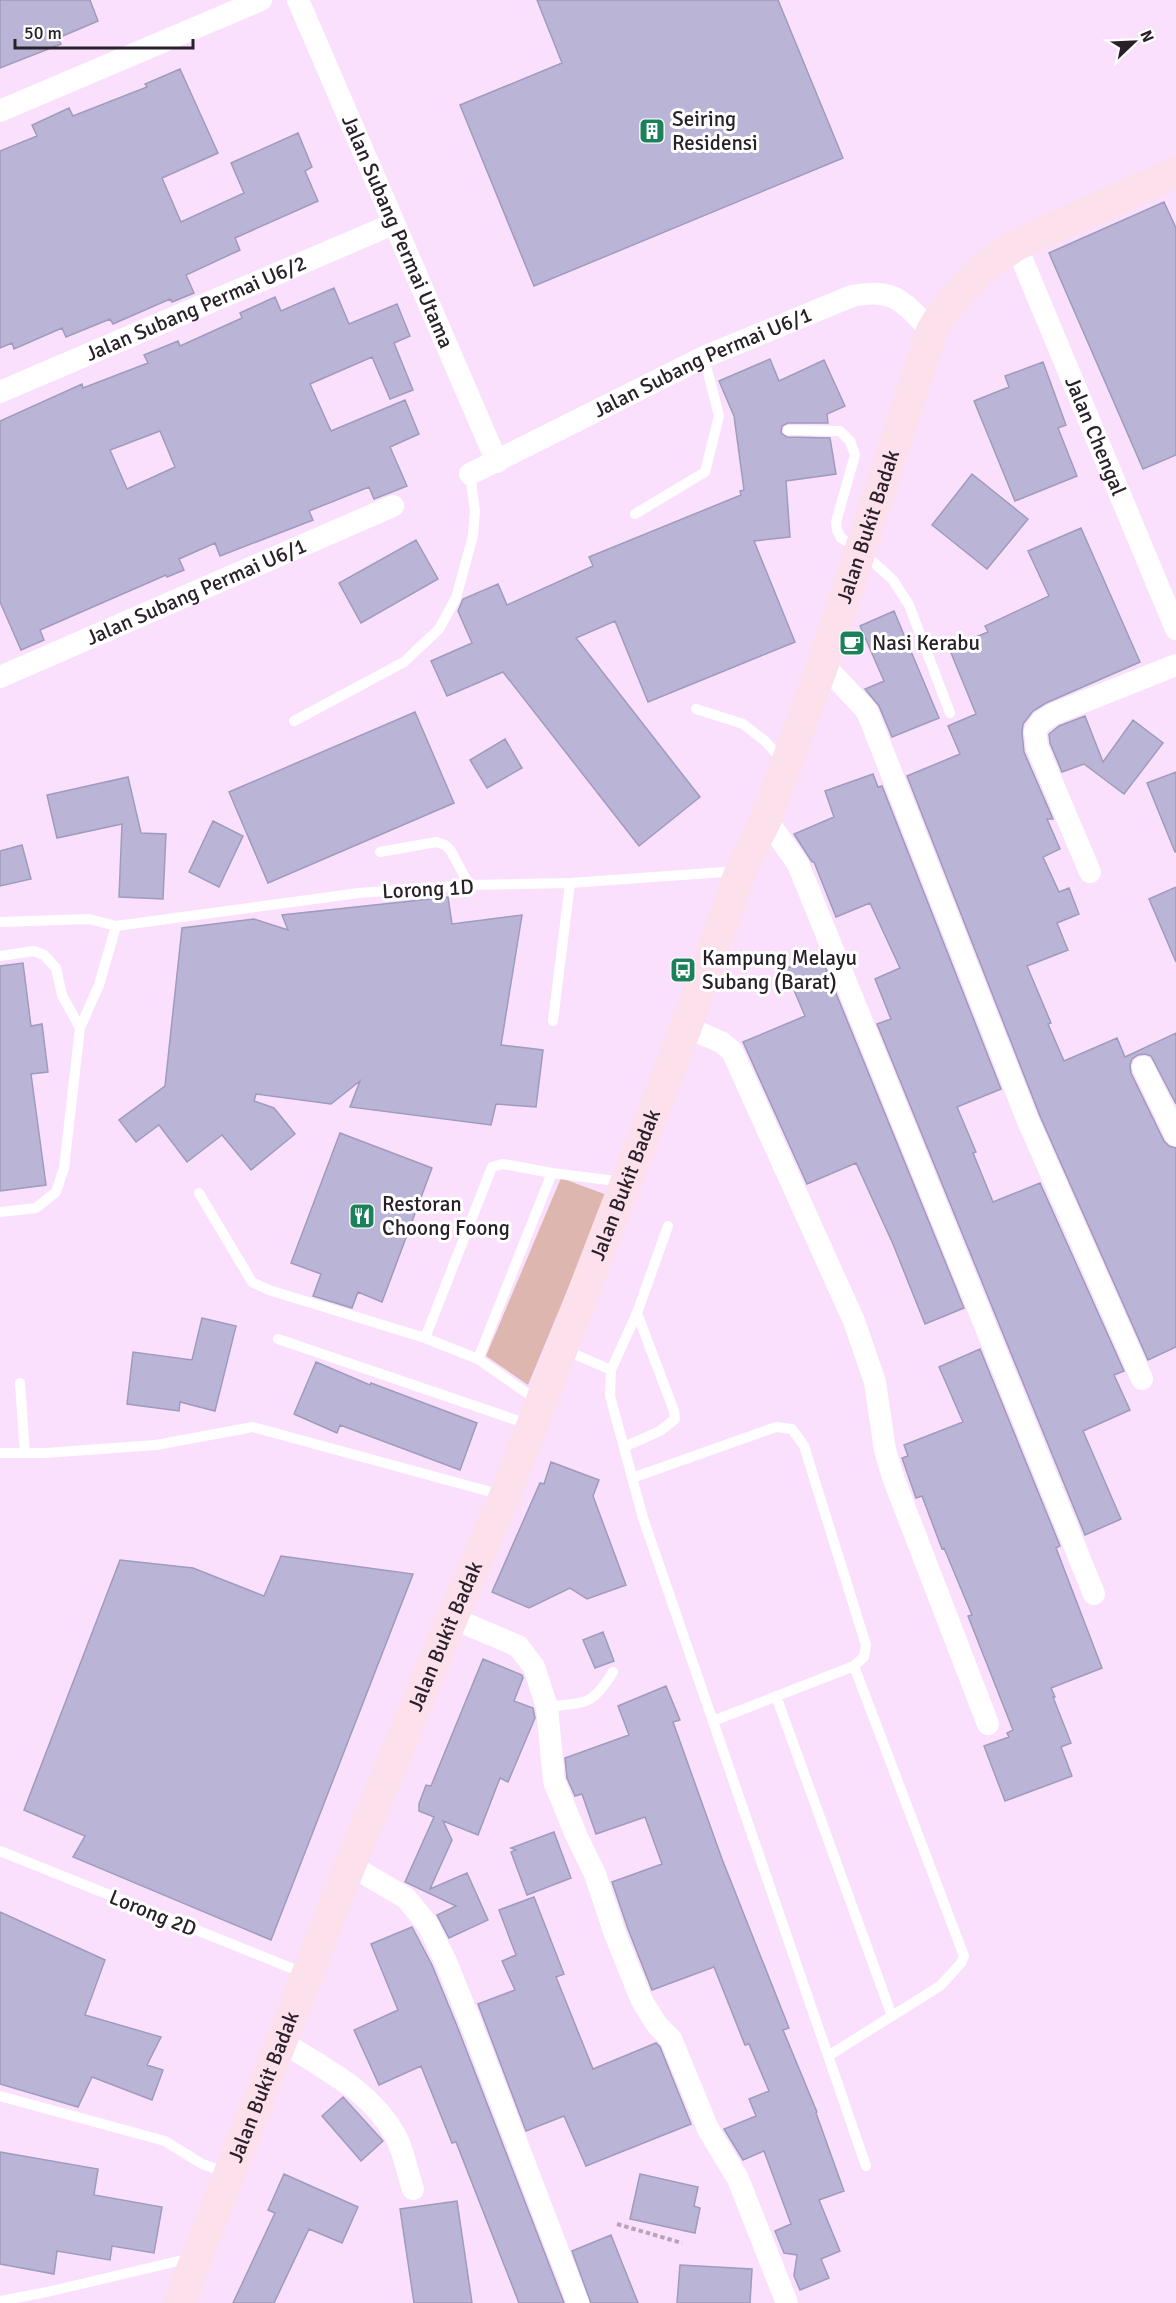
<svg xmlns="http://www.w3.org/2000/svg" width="1176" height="2303" viewBox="0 0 1176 2303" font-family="Signika,sans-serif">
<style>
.green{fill:#deb6b0}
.building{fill:#bab5d7;stroke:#9f9bbc;stroke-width:1.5;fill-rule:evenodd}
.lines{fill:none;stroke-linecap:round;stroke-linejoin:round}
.path{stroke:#b8a3b9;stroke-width:4;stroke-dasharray:4.5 3;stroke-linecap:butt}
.lane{stroke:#fff;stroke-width:10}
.street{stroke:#fff;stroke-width:22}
.secondary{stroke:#fce0eb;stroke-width:32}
.labels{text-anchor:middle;stroke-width:6;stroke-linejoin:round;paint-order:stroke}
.poi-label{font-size:21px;fill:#29202a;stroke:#fff;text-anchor:start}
.street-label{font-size:21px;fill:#29202a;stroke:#fff}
</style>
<rect width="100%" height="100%" fill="#fbe0fd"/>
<path class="green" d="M561,1178L607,1195L528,1385L486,1356Z"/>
<path class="building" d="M0,0H90L98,21L58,38L61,44L0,68Z
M537,0H778L843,158L534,286L460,105L562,63Z
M180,69L218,153L162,178L181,222L244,193L231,163L298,133L312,167L305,171L318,201L235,238L240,250L186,275L194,293L172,302L170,299L113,324L110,319L66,337L62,328L14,349L12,343L0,348V151L37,136L32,125L69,108L73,116L147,87L145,84Z
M1164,202L1176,228V455L1143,469L1049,253Z
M334,288L349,324L397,304L410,336L394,343L413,390L390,399L372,357L310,384L331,431L405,400L419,434L390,447L407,486L374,499L369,487L309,511L313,520L220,556L215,543L179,559L184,570L167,577L166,575L40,630L44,640L21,650L0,602V421L82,384L83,388L148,363L144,355L178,341L180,346L242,318L240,313L275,297L281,311ZM160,431L175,467L127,489L110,450Z
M770,359L779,381L824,360L845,406L827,414L828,423H788L782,426L781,433L787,437L830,438L836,474L786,481L790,537L754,541L795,642L648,702L615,621L576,638L700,797L639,846L503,672L447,696L431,661L472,643L458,611L463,599L498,584L507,605L593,566L589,557L741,495L740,491L744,490L734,416L719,381Z
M1043,362L1066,425L1058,428L1077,476L1015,501L974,401L1009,387L1005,376Z
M972,474L1028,519L987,569L932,525Z
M1081,528L1140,662L1046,703L1033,711L1023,724L1022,733L1024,752L1053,819H1047L1060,849L1043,857L1059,892L1069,888L1079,914L1057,923L1068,950L1027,966L1051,1023L1048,1024L1064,1061L1117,1038L1125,1057L1176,1033V1104L1151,1056L1145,1054L1138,1055L1132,1059L1130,1065L1131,1073L1164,1141L1169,1146L1176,1148V1347L1148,1360L1040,1116L907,776L960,754L948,726L976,714L949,648L988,632L985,626L1049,596L1028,551Z
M416,540L438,579L361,623L339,583Z
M894,611L939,718L892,737L879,706L865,689L884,681L860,626Z
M415,712L454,803L268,883L229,792Z
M1085,716L1103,762L1133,720L1163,743L1124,794L1084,764L1062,772L1050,743L1049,734L1059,726Z
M505,739L522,768L487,788L470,760Z
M1176,772V852H1175L1147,783Z
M873,774L878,787L882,786L1001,1089L957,1107L976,1152L973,1153L993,1202L1040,1183L1124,1371L1114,1375L1130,1410L1083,1431L1121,1519L1085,1535L877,1024L891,1019L875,979L900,968L870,903L836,917L814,862H812L794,834L834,817L825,791Z
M128,777L141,833L166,834L163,899L119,897L122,824L57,838L47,795Z
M213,821L243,836L219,887L189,872Z
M22,845L31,879L0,886V851Z
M1176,887V962L1149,899Z
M448,897L452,924L522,915L501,1045L543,1050L536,1107L496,1104L491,1125L350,1107L360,1081L331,1104L256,1094L254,1101L274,1108L295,1134L251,1170L222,1135L187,1162L159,1125L136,1142L119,1120L165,1086L182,928L254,919L288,930L282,915Z
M820,954L964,1308L925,1324L893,1244L856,1163L807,1184L743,1042L805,1016L785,969Z
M23,963L31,1026L42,1024L48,1072L31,1074L46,1185L0,1191V966Z
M340,1133L432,1168L382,1302L358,1292L352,1308L313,1296L321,1274L291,1263Z
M202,1318L236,1326L215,1411L180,1402L179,1411L127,1404L133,1352L192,1360Z
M980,1349L1060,1546L1056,1548L1102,1668L1051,1688L1055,1697H1053L1071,1743L1061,1747L1072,1776L1005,1801L984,1746L1009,1737L1007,1733L1013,1730L968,1616L972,1615L944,1548L942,1549L922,1496L916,1498L902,1458L908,1456L904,1445L963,1422L939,1367Z
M316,1362L370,1385L371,1383L477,1423L460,1470L340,1425L337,1433L294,1414Z
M551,1462L599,1480L593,1496L626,1585L587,1599L570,1588L529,1608L492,1592L540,1483L544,1484Z
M281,1556L413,1574L271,1940L73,1857L85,1836L24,1810L120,1560L193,1568L264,1596Z
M603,1632L614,1661L595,1668L583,1640Z
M483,1659L522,1675L523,1678L514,1701L533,1708L535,1718L508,1782L500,1778L478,1835L443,1821L452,1840L430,1889L467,1873L488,1920L449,1938L437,1915L456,1906L405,1882L434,1817L419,1811V1804L426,1785L431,1786Z
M666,1686L680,1720L673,1722L722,1859L789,2028L783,2030L817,2112L816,2113L844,2191L819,2200L840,2251L821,2259L829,2278L800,2290L794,2276L797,2255L784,2253L775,2231L791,2224L764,2151L743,2160L724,2129L756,2116L749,2099L769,2091L749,2044L745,2045L714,1967L652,1990L628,1929L612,1882L662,1864L645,1817L596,1834L582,1794L575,1796L567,1778L565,1758L629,1735L618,1706Z
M554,1832L571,1878L527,1895L511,1852L516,1850L511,1848Z
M534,1897L564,1974L556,1977L593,2069L656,2043L660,2047L691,2124L586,2166L564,2116L526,2131L478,2004L515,1990L502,1961L516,1955L499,1910Z
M0,1912L105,1960L85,2015L161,2037L147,2065L163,2070L152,2100L92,2077L78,2107L0,2084Z
M412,1927L432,1965L457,2026L564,2303H519L456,2142L452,2143L421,2066L379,2085L354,2030L398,2010L371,1944Z
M343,2097L383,2141L361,2161L322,2116Z
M0,2152L98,2169L94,2195L162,2207L154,2253L112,2246L110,2260L57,2251L54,2274L0,2264Z
M284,2174L358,2207L342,2243L309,2229L274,2303H233L275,2213L268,2210Z
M640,2174L698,2187L694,2206L700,2208L695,2233L630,2219Z
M457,2201L472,2303H414L400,2209Z
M611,2235L638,2303H591L572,2251Z
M680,2265L752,2269L750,2303H677Z"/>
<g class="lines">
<path class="path" d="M617,2224L682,2243"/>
<path class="lane" d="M788,430L840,431L850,441L855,455L836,522L837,530L841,538L859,549L893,580L909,605L950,713
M635,514L705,472L719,416L704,357
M696,709L743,724L765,741L783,761
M294,721L404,662L439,629L456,598L473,536L475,511L470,474
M380,852L436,842L445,845L451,851L469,885
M0,922L89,919L116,926L359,893L469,885L570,883L738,871
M0,956L34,951L44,955L56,968L62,995L80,1028L64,1168L56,1192L36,1208L0,1212
M553,1021L570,883
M80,1028L99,985L116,926
M552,1173L624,1182
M199,1193L252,1282L269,1290L425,1338L478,1359L538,1401
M668,1226L637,1313L611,1370L610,1396L643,1518L866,2166
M425,1338L492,1167L503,1164L552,1173L478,1359
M278,1339L531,1425
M565,1350L611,1370
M20,1383L25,1453
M624,1447L660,1431L675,1419L674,1411L637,1313
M0,1453H45L156,1445L253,1427L502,1495
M632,1478L776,1427L792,1429L804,1446L866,1645L864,1657L854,1666L713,1721
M776,1696L892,2016
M547,1707C586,1702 591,1707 613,1672
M0,1851L306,1974
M828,2056L940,1986L961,1963L964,1956L854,1666
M0,2096L165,2141L202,2164L228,2173
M0,2301L47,2292L191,2258"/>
<g class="street">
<path id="s1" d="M298,0L497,462"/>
<path d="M0,111L261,0"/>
<path id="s2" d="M1016,245L1176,629"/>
<path id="s3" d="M0,392L393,224"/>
<path id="s4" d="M470,474L704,357L852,296C896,287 903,303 932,331"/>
<path d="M823,664L867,711L1028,1121L1142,1379"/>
<path id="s5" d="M0,677L393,506"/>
<path d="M766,819L798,864L1094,1594"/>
<path d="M1090,872L1037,747L1035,731L1041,722L1053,714L1176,665"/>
<path d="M686,1027L721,1042L732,1051L854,1321L875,1382L885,1450L894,1480L988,1724"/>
<path d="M1143,1067L1176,1135"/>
<path d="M452,1618L518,1646L534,1667L547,1707L554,1781L576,1835L595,1874L615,1934L642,2001L657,2025L671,2039L708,2129L738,2179L787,2303"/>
<path d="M350,1865L406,1898L428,1925L446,1962L470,2021L578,2303"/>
<path d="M281,2041C322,2068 371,2090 395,2135C404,2151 407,2171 413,2189"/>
</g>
<path class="secondary" id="s6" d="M179,2303L350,1865L452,1618L505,1496L686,1027L741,870L766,819L823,664L932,331L947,307L963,289L988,264L1016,245L1176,172"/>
</g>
<defs>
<g id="building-square" transform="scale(1.35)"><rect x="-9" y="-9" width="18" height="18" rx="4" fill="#1b815b" stroke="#fff"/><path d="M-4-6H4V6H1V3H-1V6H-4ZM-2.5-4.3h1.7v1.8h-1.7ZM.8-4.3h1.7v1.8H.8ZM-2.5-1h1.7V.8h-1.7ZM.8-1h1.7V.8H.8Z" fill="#fff"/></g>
<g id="cafe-square" transform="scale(1.35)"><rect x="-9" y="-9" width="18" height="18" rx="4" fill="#1b815b" stroke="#fff"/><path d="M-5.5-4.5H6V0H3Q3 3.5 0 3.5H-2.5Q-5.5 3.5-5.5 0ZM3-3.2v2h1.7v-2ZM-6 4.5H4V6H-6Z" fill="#fff"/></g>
<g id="bus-square" transform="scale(1.35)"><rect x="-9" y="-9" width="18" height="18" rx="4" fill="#1b815b" stroke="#fff"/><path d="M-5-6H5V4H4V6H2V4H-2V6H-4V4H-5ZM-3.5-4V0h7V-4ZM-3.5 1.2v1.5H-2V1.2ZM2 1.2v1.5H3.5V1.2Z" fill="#fff"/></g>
<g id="restaurant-square" transform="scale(1.35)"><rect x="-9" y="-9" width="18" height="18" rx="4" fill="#1b815b" stroke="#fff"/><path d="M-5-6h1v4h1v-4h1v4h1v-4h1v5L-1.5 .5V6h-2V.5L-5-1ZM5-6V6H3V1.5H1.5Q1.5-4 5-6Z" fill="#fff"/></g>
</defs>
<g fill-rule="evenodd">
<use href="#building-square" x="652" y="131"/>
<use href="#cafe-square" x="852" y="643"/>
<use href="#bus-square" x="683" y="970"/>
<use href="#restaurant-square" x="362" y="1216"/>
</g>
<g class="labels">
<g class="poi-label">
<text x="672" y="126">Seiring<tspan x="672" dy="24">Residensi</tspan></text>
<text x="872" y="650">Nasi Kerabu</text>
<text x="702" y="965">Kampung Melayu<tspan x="702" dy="24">Subang (Barat)</tspan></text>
<text x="382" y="1211">Restoran<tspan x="382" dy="24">Choong Foong</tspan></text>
</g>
<g class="street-label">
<text dy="7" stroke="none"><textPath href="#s1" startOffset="252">Jalan Subang Permai Utama</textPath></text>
<text dy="7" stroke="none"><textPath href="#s3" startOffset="213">Jalan Subang Permai U6/2</textPath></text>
<text dy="7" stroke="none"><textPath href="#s4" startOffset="258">Jalan Subang Permai U6/1</textPath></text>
<text dy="7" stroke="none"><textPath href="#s2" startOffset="207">Jalan Chengal</textPath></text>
<text dy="7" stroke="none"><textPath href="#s6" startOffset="1906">Jalan Bukit Badak</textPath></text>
<text dy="7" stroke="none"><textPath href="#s5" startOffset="214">Jalan Subang Permai U6/1</textPath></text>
<text transform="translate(428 889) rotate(-3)" y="7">Lorong 1D</text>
<text dy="7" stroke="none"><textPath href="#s6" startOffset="1204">Jalan Bukit Badak</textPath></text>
<text dy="7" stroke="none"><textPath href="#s6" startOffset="718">Jalan Bukit Badak</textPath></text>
<text transform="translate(153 1913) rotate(22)" y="7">Lorong 2D</text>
<text dy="7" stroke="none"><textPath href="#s6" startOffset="232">Jalan Bukit Badak</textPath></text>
</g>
</g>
<g transform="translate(1134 42) rotate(67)" stroke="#ffffff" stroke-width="4.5" paint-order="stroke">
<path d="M0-4.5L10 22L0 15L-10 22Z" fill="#29202a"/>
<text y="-9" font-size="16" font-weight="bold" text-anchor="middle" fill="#29202a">N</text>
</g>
<path d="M15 39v9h178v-9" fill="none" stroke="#29202a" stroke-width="3"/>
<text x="24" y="39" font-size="18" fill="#29202a" stroke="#ffffff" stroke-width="4.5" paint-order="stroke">50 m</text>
</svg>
